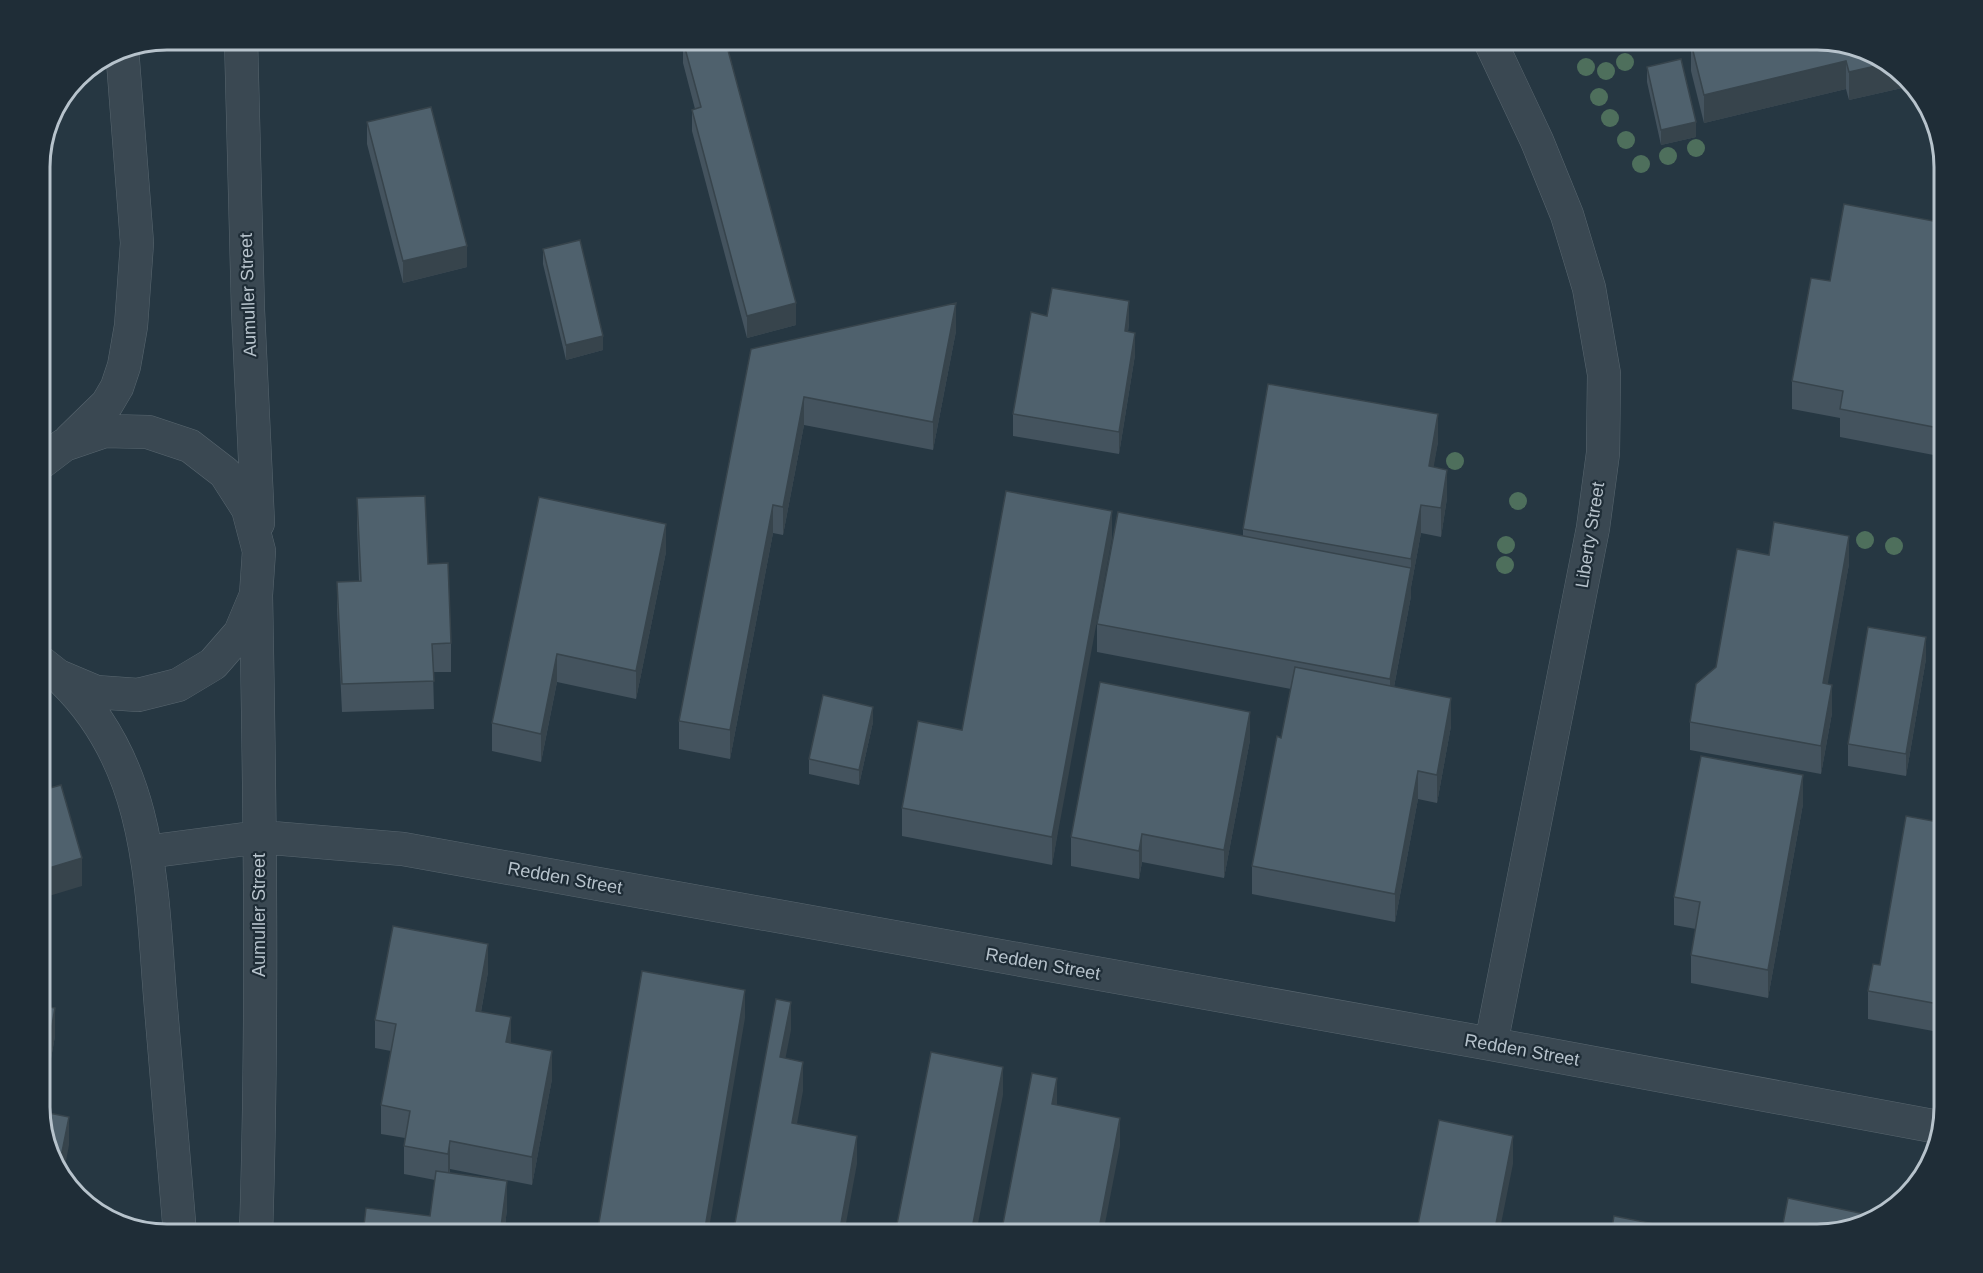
<svg xmlns="http://www.w3.org/2000/svg" width="1983" height="1273" viewBox="0 0 1983 1273" font-family="Arial,sans-serif">
<style>
.lines{fill:none;stroke-linecap:round;stroke-linejoin:round}
.minor-casing{stroke:#58666f;stroke-width:34}
.minor{stroke:#3a4852;stroke-width:33}
.tree{fill:#4e6f5c}
.wall{fill:#44535e}
.shaded-wall{fill:#37444c}
.building{fill:#4f616d;stroke:#37444c;stroke-width:1.5}
.labels{text-anchor:middle;stroke-width:4.5;stroke-linejoin:round;paint-order:stroke}
.street-label{font-size:18px;fill:#b7c3cc;stroke:#1f2d37}
.rim{fill:none;stroke:#b7c3cc;stroke-width:3}
</style>
<rect width="100%" height="100%" fill="#263742"/>
<g class="lines">
<g class="minor-casing">
<path id="minor" d="M241,39L248,310L258,523
M1489,39L1537,141L1567,215L1589,288L1604,374L1603,453L1593,528L1491,1044
M70,440L107,404L117,387L124,366L131,326L137,243L122,48
M39,464L64,445L105,431L148,432L190,446L225,473L248,509L259,551L256,595L240,633L213,664L178,685L138,695L96,692L58,676L39,661
M64,681C154,769 151,891 161,1008C167,1083 174,1159 180,1234
M146,852L260,837L403,849L1491,1044L1938,1127
M256,1234C263,1021 260,808 256,595"/>
</g>
<use href="#minor" class="minor"/>
</g>
<g class="tree">
<circle cx="1625" cy="62" r="9"/>
<circle cx="1586" cy="67" r="9"/>
<circle cx="1606" cy="71" r="9"/>
<circle cx="1599" cy="97" r="9"/>
<circle cx="1610" cy="118" r="9"/>
<circle cx="1626" cy="140" r="9"/>
<circle cx="1696" cy="148" r="9"/>
<circle cx="1668" cy="156" r="9"/>
<circle cx="1641" cy="164" r="9"/>
<circle cx="1455" cy="461" r="9"/>
<circle cx="1518" cy="501" r="9"/>
<circle cx="1865" cy="540" r="9"/>
<circle cx="1506" cy="545" r="9"/>
<circle cx="1894" cy="546" r="9"/>
<circle cx="1505" cy="565" r="9"/>
</g>
<path class="wall" d="M683,41L796,325L747,338L692,131V110L695,109L683,63Z
M1691,43L1887,60L1911,86L1849,100L1846,89L1704,123L1691,71Z
M1647,67L1696,137L1661,145L1647,82Z
M367,122L467,267L403,283L367,144Z
M1944,223V457L1840,437V418L1792,409V381L1830,281Z
M543,249L603,350L566,360L543,264Z
M1047,316L1129,323L1128,332L1135,355L1119,454L1013,436V414Z
M956,331L933,450L804,425L783,535L773,533L730,759L679,749V721L751,349Z
M1438,442L1433,467L1447,498L1441,537L1421,533L1411,587V596L1394,687L1451,726L1437,803L1418,799L1395,922L1252,894V866L1281,738L1291,689L1097,652V624L1243,536V529Z
M539,497L666,552L636,699L557,682L541,762L492,751V723Z
M357,498L428,564L451,643V672H433L434,709L342,712L337,610V582L359,581L357,526Z
M1112,511L1052,865L902,836V808L962,730Z
M1769,555L1849,564L1827,684L1832,713L1821,774L1690,750V722Z
M1926,659L1906,776L1848,766V744Z
M873,722L859,785L809,774V759Z
M1250,740L1224,878L1142,862L1139,879L1071,866V837Z
M1803,804L1768,998L1691,983V955L1696,929L1674,925V897Z
M1944,823V1033L1868,1019V991Z
M488,972L481,1012L511,1043L552,1079L532,1185L450,1169V1173L507,1209L504,1234H363L430,1216L435,1180L404,1174V1146L405,1138L381,1134V1105L391,1051L375,1048V1020Z
M39,1005L55,1036L44,1098H39Z"/>
<path class="shaded-wall" d="M1846,61V89L1704,123V95Z
M1889,63L1911,86L1849,100V72Z
M1696,122V137L1661,145V130Z
M467,246V267L403,283V261Z
M49,272V300L39,306V278Z
M1129,301V323L1125,353V331Z
M796,303V325L747,338V316Z
M956,303V331L933,450V422Z
M1135,333V355L1119,454V432Z
M603,336V350L566,360V345Z
M804,397V425L783,535V507Z
M1438,414V442L1429,494V466Z
M1447,470V498L1441,537V508Z
M773,505V533L730,759V730Z
M1421,505V533L1411,587V559Z
M1112,511V539L1052,865V837Z
M666,524V552L636,699V671Z
M1849,536V564L1823,711V683Z
M1411,568V596L1390,708V679Z
M1926,637V659L1906,776V754Z
M557,654V682L541,762V734Z
M1832,685V713L1821,774V746Z
M1451,698V726L1437,803V775Z
M873,707V722L859,785V770Z
M1250,712V740L1224,878V850Z
M1418,771V799L1395,922V894Z
M1803,775V804L1768,998V970Z
M1142,834V862L1139,879V851Z
M82,858V886L39,899V871Z
M488,944V972L476,1039V1011Z
M745,990V1018L708,1234H704Z
M791,1002V1030L780,1086V1057Z
M55,1008V1036L44,1098V1070Z
M511,1017V1046L506,1042Z
M552,1051V1079L532,1185V1157Z
M803,1062V1091L792,1151V1123Z
M1003,1067V1095L976,1234H971Z
M1057,1078V1106L1052,1104Z
M69,1117V1145L63,1177L58,1172Z
M1120,1118V1146L1103,1234H1098Z
M857,1136V1164L844,1234H839Z
M1513,1136V1164L1499,1234H1494Z
M450,1141V1169L448,1182V1154Z
M507,1181V1209L504,1234H500Z"/>
<path class="building" d="M690,39H725L796,303L747,316L692,110L701,107L683,41Z
M1709,39H1816L1887,60L1889,63L1849,72L1846,61L1704,95L1691,43Z
M1681,59L1696,122L1661,130L1647,67Z
M431,107L467,246L403,261L367,122Z
M1844,204L1944,223V429L1840,409L1843,391L1792,381L1811,278L1830,281Z
M580,240L603,336L566,345L543,249Z
M39,258L49,272L39,278Z
M1052,288L1129,301L1125,331L1135,333L1119,432L1013,414L1031,312L1047,316Z
M956,303L933,422L804,397L783,507L773,505L730,730L679,721L751,349Z
M1268,384L1438,414L1429,466L1447,470L1441,508L1421,505L1411,559L1243,529Z
M1006,491L1112,511L1052,837L902,808L918,721L962,730Z
M425,496L428,564L448,563L451,643L432,644L434,681L342,684L337,582L361,581L357,498Z
M539,497L666,524L636,671L557,654L541,734L492,723Z
M1118,512L1411,568L1390,679L1097,624Z
M1774,522L1849,536L1823,683L1832,685L1821,746L1690,722L1696,684L1716,667L1737,549L1769,555Z
M1868,627L1926,637L1906,754L1848,744Z
M1295,667L1451,698L1437,775L1418,771L1395,894L1252,866L1277,736L1281,738Z
M1100,682L1250,712L1224,850L1142,834L1139,851L1071,837Z
M823,695L873,707L859,770L809,759Z
M1701,756L1803,775L1768,970L1691,955L1700,902L1674,897Z
M61,785L82,858L39,871V791Z
M1906,816L1944,823V1005L1868,991L1873,964L1880,965Z
M393,926L488,944L476,1011L511,1017L506,1042L552,1051L532,1157L450,1141L448,1154L404,1146L410,1111L381,1105L396,1024L375,1020Z
M642,971L745,990L704,1234H597Z
M776,999L791,1002L780,1057L803,1062L792,1123L857,1136L839,1234H733Z
M39,1005L55,1008L44,1070L39,1069Z
M931,1052L1003,1067L971,1234H895Z
M1032,1073L1057,1078L1052,1104L1120,1118L1098,1234H1001Z
M39,1111L69,1117L58,1172L56,1170L39,1114Z
M1439,1120L1513,1136L1494,1234H1416Z
M436,1171L507,1181L500,1234H363L366,1208L430,1216Z
M1788,1198L1879,1217L1816,1234H1781Z
M1614,1216L1695,1232V1234H1611Z"/>
<g class="labels">
<g class="street-label">
<text transform="translate(248 295) rotate(-92)" y="6">Aumuller Street</text>
<text transform="translate(1590 535) rotate(-81)" y="6">Liberty Street</text>
<text transform="translate(565 878) rotate(10)" y="6">Redden Street</text>
<text transform="translate(259 915) rotate(-90)" y="6">Aumuller Street</text>
<text transform="translate(1043 964) rotate(10)" y="6">Redden Street</text>
<text transform="translate(1522 1050) rotate(10)" y="6">Redden Street</text>
</g>
</g>
<path d="M0 0H1983V1273H0ZM167 50H1817A117 117 0 0 1 1934 167V1107A117 117 0 0 1 1817 1224H167A117 117 0 0 1 50 1107V167A117 117 0 0 1 167 50Z" fill="#1f2d37" fill-rule="evenodd"/>
<path class="rim" d="M167 50H1817A117 117 0 0 1 1934 167V1107A117 117 0 0 1 1817 1224H167A117 117 0 0 1 50 1107V167A117 117 0 0 1 167 50Z"/>
</svg>
